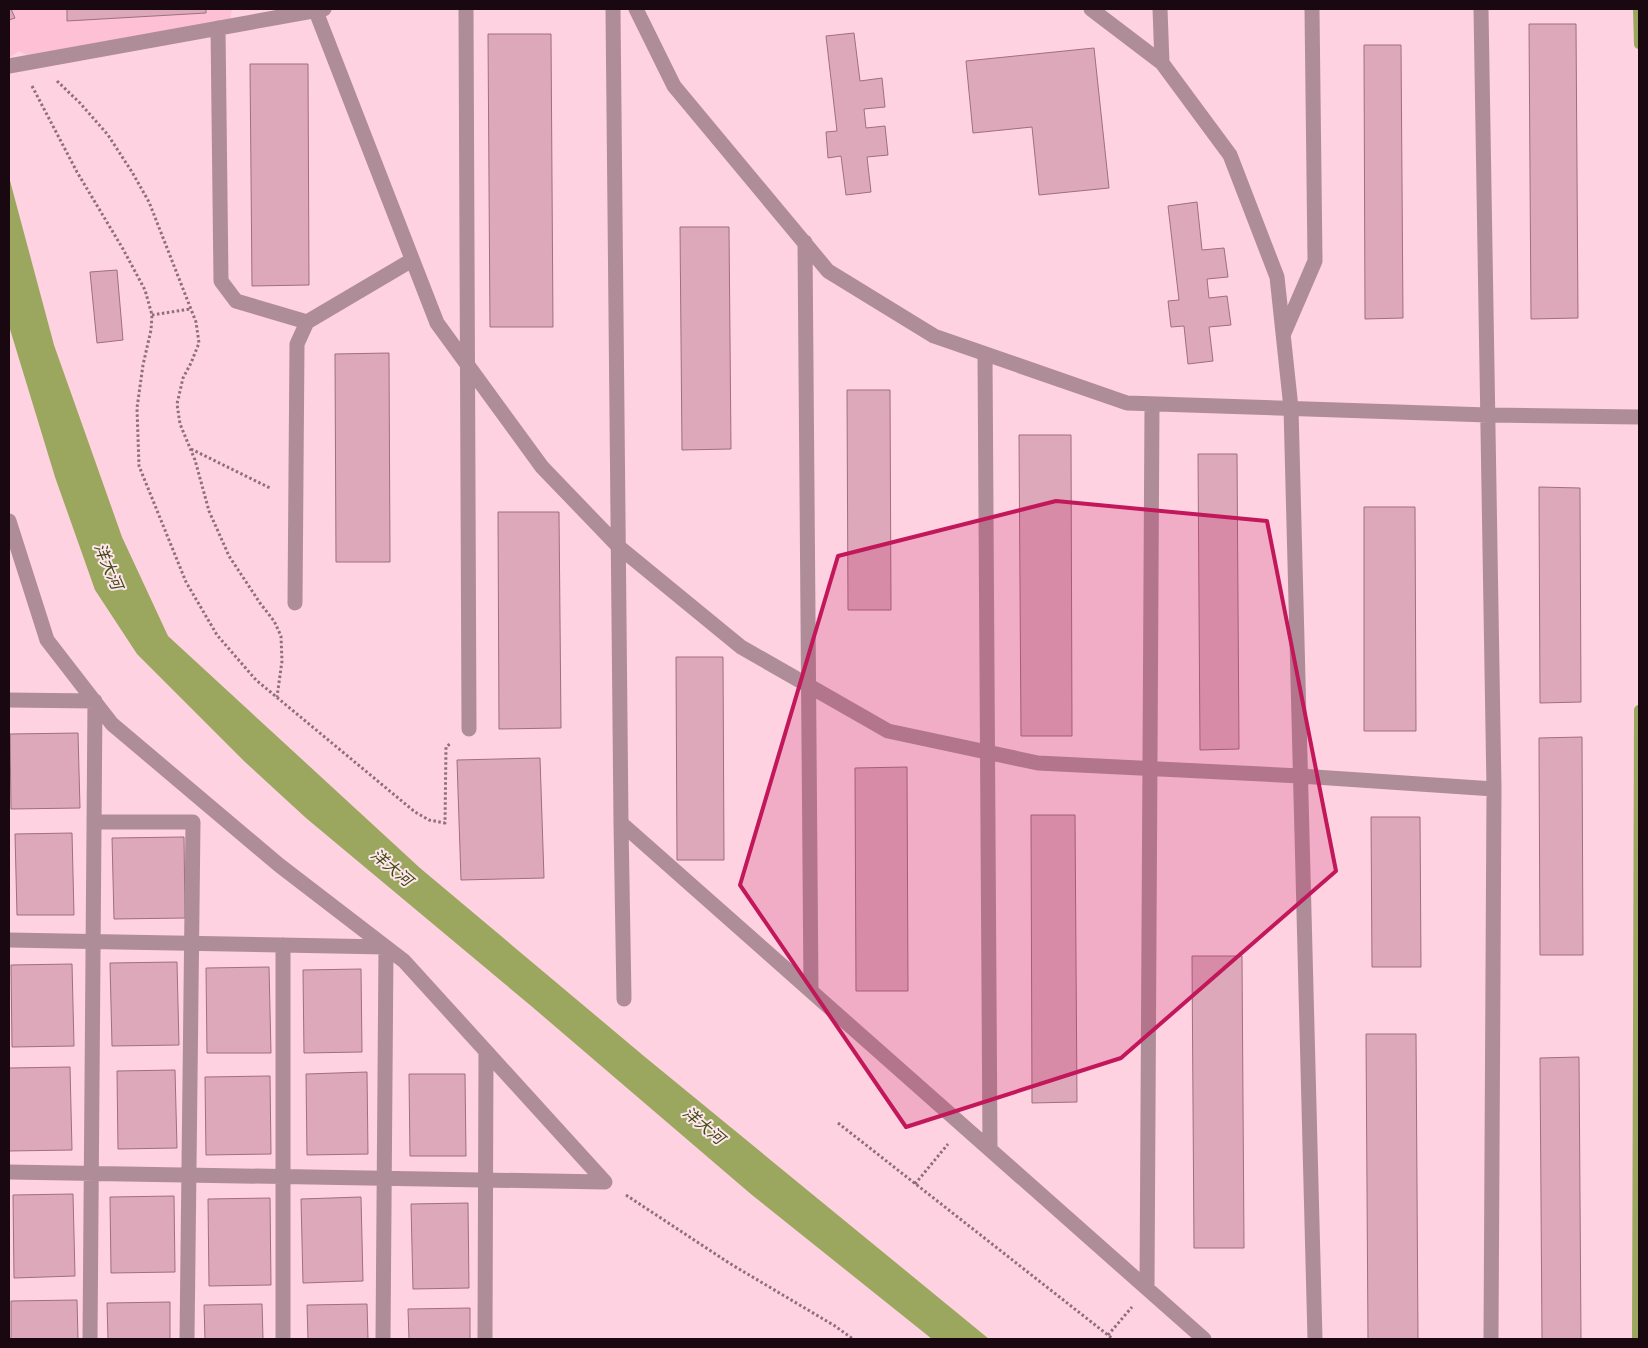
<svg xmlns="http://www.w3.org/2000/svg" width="1648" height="1348" viewBox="0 0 1648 1348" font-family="'Libre Baskerville','Noto Sans SC',serif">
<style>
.built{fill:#fec0d5}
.water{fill:#9ba75e}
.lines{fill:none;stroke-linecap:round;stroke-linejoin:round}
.stream{stroke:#9ba75e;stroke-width:10}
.building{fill:#dda8ba;stroke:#9f6e7f}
.path{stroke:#8e6f7b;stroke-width:3;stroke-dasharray:2.5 2.5;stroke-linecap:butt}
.lane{stroke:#af8d98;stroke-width:15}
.marked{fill:#c2185b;fill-opacity:0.2;stroke:#c2185b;stroke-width:4;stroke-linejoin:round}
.labels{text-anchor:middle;stroke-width:4;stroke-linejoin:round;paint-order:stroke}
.water-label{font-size:16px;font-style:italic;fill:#414810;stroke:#fde6ed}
</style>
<rect width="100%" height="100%" fill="#fed2e1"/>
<path class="built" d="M9,9H232L229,26L38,61L19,51L9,58Z"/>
<path class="water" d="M9,177L54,345L122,537L168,636L420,868L645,1057L989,1339H932L752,1195L530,1005L306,818L245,762L137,654L95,590L55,477L9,326Z"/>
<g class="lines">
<path class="stream" d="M1638,9L1639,44
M1637,1339L1639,710"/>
</g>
<path class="building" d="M9,9H11L15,18L9,20Z
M67,9H206V13L67,21Z
M1529,24H1576L1578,318L1531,319Z
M854,33L860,81L882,78L885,107L864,109L866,128L885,126L888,155L867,157L871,192L846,195L841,156L828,158L826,132L837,131L826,36Z
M488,34H551L553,327H490Z
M1364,45H1401L1403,318L1365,319Z
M1094,48L1109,188L1039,195L1032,127L973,133L966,61Z
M250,64H308L309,285L252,286Z
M1197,202L1202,250L1224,248L1228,277L1207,279L1209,298L1227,296L1231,325L1209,327L1213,361L1188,364L1184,326L1171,327L1168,301L1179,300L1168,206Z
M680,227H729L731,449L682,450Z
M117,270L123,340L97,343L90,272Z
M389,353L390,562H336L335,354Z
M847,390H890L891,610H848Z
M1019,435H1071L1072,736H1021Z
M1198,454H1237L1239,749L1200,750Z
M1539,487L1580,488L1581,702L1540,703Z
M1364,507H1415L1416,731H1364Z
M498,512H559L561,728L499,729Z
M676,657H723L724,860H677Z
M78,733L80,808L11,809L10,734Z
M1582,737L1583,955H1540L1539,738Z
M540,758L544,878L461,880L457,760Z
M907,767L908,991H856L855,768Z
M1031,815H1075L1077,1102L1032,1103Z
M1371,817H1420L1421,967H1372Z
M72,833L74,915H17L15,834Z
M184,837L185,918L114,919L112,838Z
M1192,956H1242L1244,1248H1194Z
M177,962L179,1045L112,1046L110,963Z
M72,964L74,1046L12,1047L11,965Z
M269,967L271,1053H207L206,968Z
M361,969L362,1052L304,1053L303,970Z
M1366,1034H1416L1418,1339H1368Z
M1579,1057L1581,1339H1542L1540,1058Z
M70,1067L72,1150L9,1151V1068Z
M175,1070L177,1148L118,1149L117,1071Z
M367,1072L368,1154L307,1155L306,1074Z
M409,1074H465L466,1156H410Z
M270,1076L271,1154L206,1155L205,1077Z
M73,1194L75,1276L14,1278L13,1195Z
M174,1196L175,1272L111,1273L110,1197Z
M361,1197L363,1281L303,1283L301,1199Z
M270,1198L271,1285L209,1286L208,1199Z
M468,1203L469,1288L413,1289L411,1204Z
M77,1300L78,1339H11V1301Z
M170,1302V1339H108L107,1303Z
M262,1304L263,1339H205L204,1305Z
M367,1304L368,1339H308L307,1305Z
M470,1308V1339H409L408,1309Z"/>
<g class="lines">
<path class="path" d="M57,81L80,103L108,135L132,172L149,202L196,322L199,343L191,363L183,378L177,404L180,424L195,460L209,511L229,556L260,603L274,621L281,636L282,661L277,697
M32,86L77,172L123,249L145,290L152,315L151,330L143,365L137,408L139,466L186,582L217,635L256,680L415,812L429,820L445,823L446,747L451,743
M152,315L190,309
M191,449L270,488
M838,1123L1113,1339
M915,1184L948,1144
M626,1195L729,1263L835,1326L853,1339
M1108,1335L1132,1307"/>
<path class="lane" d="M315,9L437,323L542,467L619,547L741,647L888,731L1038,763L1300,776L1494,789
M466,9L469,729
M613,9L621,823L1204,1339
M636,9L674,86L828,271L934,336L1127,403L1488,415L1639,417
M1091,9L1162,63L1230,155L1277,277L1291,408L1315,1339
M1160,9L1162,63
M1481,9L1494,789L1491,1339
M218,28L221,281L236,301L307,322
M9,66L324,9
M805,242L811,991
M1284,333L1315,261L1312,9
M985,354L990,1149
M9,521L47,640L112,724L279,865L404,961L605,1182L9,1172
M295,603L297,344L307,322L412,260
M9,700L95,701L90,1339
M94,822H193L187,1339
M621,823L624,999
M9,940L386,947L383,1339
M283,945V1339
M1147,1288L1152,404
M485,1339L486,1051"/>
</g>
<path class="marked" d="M1056,501L1267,521L1336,871L1121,1058L906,1127L740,885L838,556Z"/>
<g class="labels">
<g class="water-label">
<text transform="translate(109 566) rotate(67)" y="6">洋大河</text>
<text transform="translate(392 867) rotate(40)" y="6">洋大河</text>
<text transform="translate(704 1125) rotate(40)" y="6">洋大河</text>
</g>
</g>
<rect width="1648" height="1348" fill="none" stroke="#19080f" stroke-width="20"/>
</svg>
